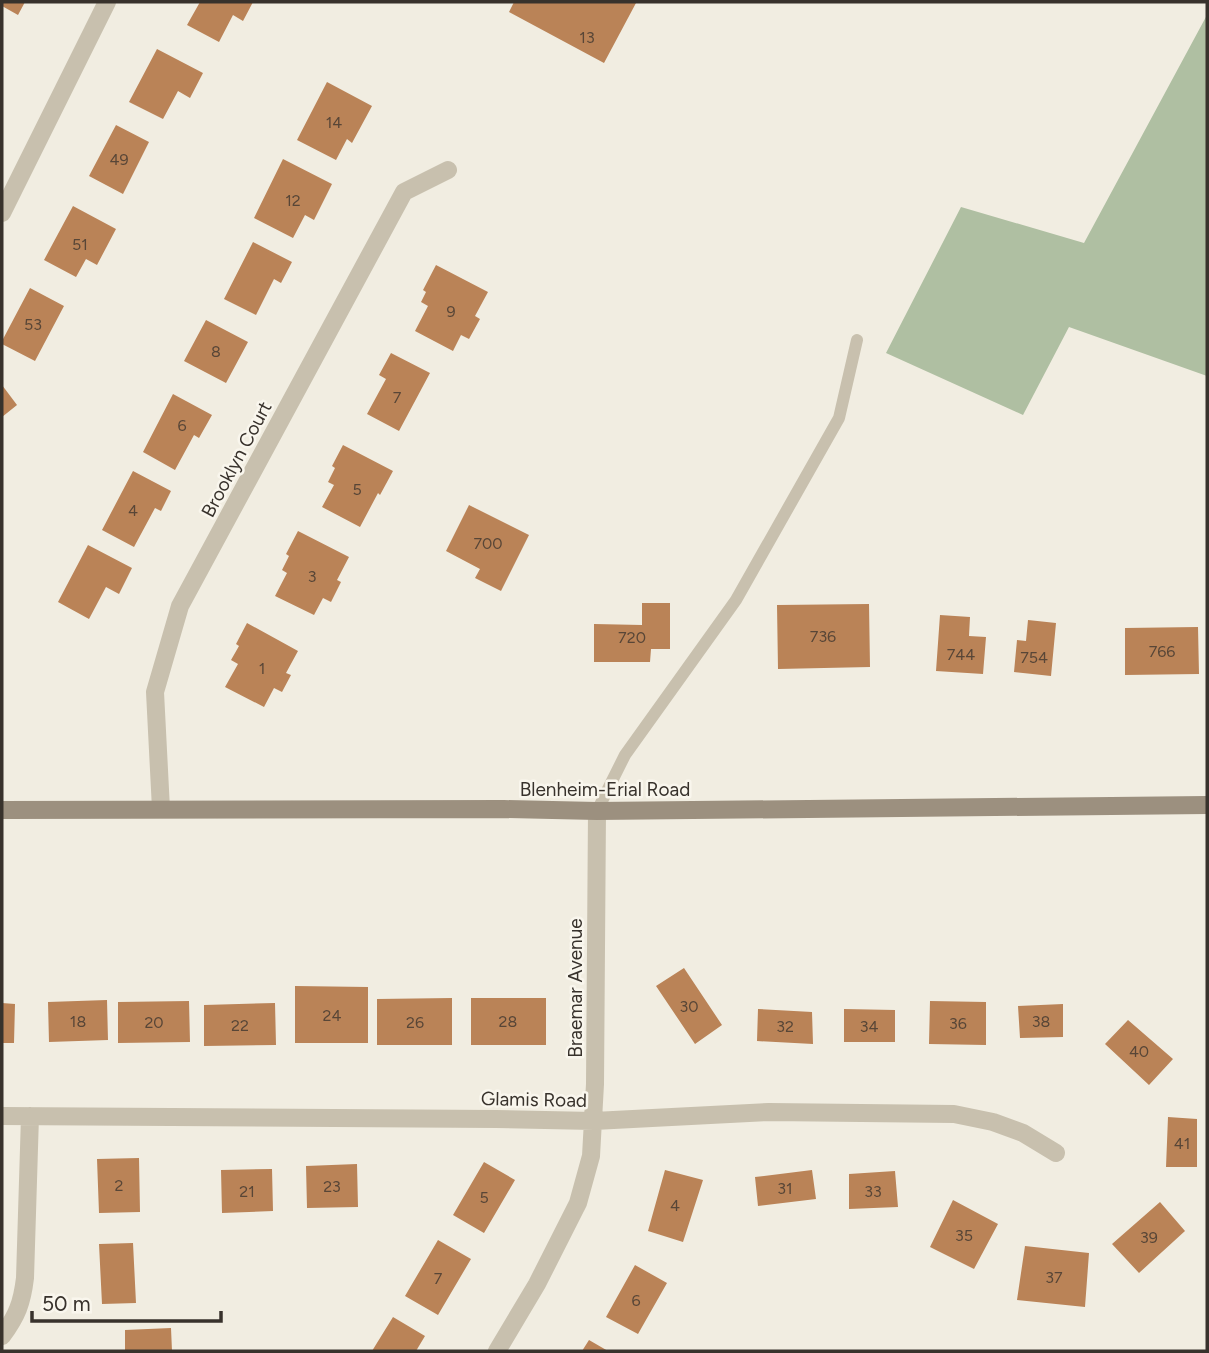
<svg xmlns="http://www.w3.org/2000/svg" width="1209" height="1353" viewBox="0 0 1209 1353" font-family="Figtree,sans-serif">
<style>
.green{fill:#afbfa2}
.building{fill:#ba8357}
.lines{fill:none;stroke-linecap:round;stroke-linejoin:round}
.lane{stroke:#c8c0ae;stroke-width:12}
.street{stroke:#c8c0ae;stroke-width:18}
.secondary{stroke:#9c907f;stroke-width:18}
.labels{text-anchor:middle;stroke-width:5;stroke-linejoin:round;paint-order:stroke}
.number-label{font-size:16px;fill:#584637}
.street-label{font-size:19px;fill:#38322c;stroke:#f9f6ed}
</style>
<rect width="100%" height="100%" fill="#f1ede1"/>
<path class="green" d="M1207,15V376L1069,327L1023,415L886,353L961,207L1084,243Z"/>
<path class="building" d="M2,2H25L18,15L2,6Z
M200,2H253L243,21L233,15L219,42L187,25Z
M514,2H634L636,3L604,63L509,12Z
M157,49L203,73L190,98L178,91L163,119L129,102Z
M327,82L372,106L352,143L347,139L336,160L297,140Z
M116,125L149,142L123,194L89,176Z
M283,159L332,184L314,220L305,215L293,238L254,218Z
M73,206L116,229L97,265L86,259L76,277L44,260Z
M253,242L292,262L281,283L274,279L256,315L224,299Z
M436,265L488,292L475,316L480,319L469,339L461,335L453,351L415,331L428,306L421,302L426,292L423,290Z
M30,288L64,306L35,361L2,344V341Z
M206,320L248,342L226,383L184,361Z
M391,353L430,373L399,431L367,414L386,379L379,375Z
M2,385L17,405L2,417Z
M173,394L212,415L199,438L194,435L175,470L143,452Z
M343,445L393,471L380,495L378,493L360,527L322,507L334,485L328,482L335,468L332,466Z
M133,471L171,491L161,511L155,508L134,547L102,530Z
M469,505L529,535L501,591L475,578L480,569L446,551Z
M298,531L349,557L337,580L341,582L331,602L323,598L314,615L275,596L287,573L282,570L289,556L286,554Z
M88,545L132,568L119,594L106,587L89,619L58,602Z
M642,603H670V649H651L650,662H594V624L642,625Z
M869,604L870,667L778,669L777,605Z
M940,615L970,617L969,636L986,637L983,674L936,671Z
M1028,620L1056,623L1051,676L1014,672L1017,640L1026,641Z
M247,623L298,651L286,673L291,675L282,692L274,688L264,707L225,687L238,664L231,660L239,646L236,644Z
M1198,627L1199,674L1125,675V628Z
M684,968L722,1025L695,1044L656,986Z
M295,986L368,987V1043H295Z
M452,998V1045H377V999Z
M471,998H546V1045H471Z
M107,1000L108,1040L49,1042L48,1002Z
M189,1001L190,1042L118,1043V1002Z
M930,1001L986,1002V1045L929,1044Z
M2,1003L15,1004L14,1043H2Z
M275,1003L276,1045L204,1046V1005Z
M1063,1004V1037L1020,1038L1018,1006Z
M758,1009L812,1012L813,1044L757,1041Z
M844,1009L895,1010V1042H844Z
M1128,1020L1173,1059L1149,1085L1105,1044Z
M1168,1117L1197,1119V1167H1166Z
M139,1158L140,1212L99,1213L97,1159Z
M484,1162L515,1180L484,1233L453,1215Z
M357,1164L358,1207L307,1208L306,1166Z
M272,1169L273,1211L222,1213L221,1170Z
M665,1170L703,1180L683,1242L648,1231Z
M812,1170L816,1199L758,1206L755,1177Z
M895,1171L898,1207L849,1209V1174Z
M953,1200L998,1224L974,1269L930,1247Z
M1160,1202L1185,1231L1139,1273L1112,1244Z
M438,1240L471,1259L438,1315L405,1296Z
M133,1243L136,1303L102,1304L99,1244Z
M1025,1246L1089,1253L1085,1307L1017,1300Z
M635,1265L667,1283L638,1334L606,1317Z
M393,1317L425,1336L416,1351H372Z
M171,1328L172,1351H125V1330Z
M589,1340L608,1351H582Z"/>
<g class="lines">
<path class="lane" d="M597,811L625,755L736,600L839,418L857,340"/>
<path class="street" d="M2,213L107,2
M161,809L155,692L180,606L404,192L448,170
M2,1116L496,1119L594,1121L769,1112L954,1114L993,1122L1023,1133L1056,1153
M2,1336C17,1316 22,1303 25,1278L30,1116
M497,1351L537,1284L578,1203L591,1156L595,1084L597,811"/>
<path class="secondary" d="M2,810L504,809L597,811L1207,805"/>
</g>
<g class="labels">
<g class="number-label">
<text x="587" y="43">13</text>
<text x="334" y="128">14</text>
<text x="119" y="165">49</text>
<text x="293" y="206">12</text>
<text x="80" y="250">51</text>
<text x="451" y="317">9</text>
<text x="33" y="330">53</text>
<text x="216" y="357">8</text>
<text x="397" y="403">7</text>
<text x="182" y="431">6</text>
<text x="357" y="495">5</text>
<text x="133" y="516">4</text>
<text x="488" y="549">700</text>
<text x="312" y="582">3</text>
<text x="823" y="642">736</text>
<text x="632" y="643">720</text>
<text x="1162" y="657">766</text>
<text x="961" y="660">744</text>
<text x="1034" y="663">754</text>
<text x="262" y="674">1</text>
<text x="689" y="1012">30</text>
<text x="332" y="1021">24</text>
<text x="78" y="1027">18</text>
<text x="508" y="1027">28</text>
<text x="1041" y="1027">38</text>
<text x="154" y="1028">20</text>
<text x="415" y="1028">26</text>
<text x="958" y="1029">36</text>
<text x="240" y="1031">22</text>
<text x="785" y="1032">32</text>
<text x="869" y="1032">34</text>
<text x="1139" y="1057">40</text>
<text x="1182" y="1149">41</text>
<text x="119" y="1191">2</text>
<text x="332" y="1192">23</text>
<text x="785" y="1194">31</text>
<text x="247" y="1197">21</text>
<text x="873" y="1197">33</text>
<text x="484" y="1203">5</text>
<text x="675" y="1211">4</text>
<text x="964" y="1241">35</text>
<text x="1149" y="1243">39</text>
<text x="1054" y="1283">37</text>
<text x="438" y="1284">7</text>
<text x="636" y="1306">6</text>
</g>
<g class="street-label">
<text transform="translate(236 459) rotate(-62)" y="7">Brooklyn Court</text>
<text x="605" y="796">Blenheim-Erial Road</text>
<text transform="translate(575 988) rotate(-90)" y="7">Braemar Avenue</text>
<text transform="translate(534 1099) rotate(1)" y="7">Glamis Road</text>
</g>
</g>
<rect width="1209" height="1353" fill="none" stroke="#38322c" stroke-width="7"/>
<path d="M32 1311v10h189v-10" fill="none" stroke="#38322c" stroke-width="3.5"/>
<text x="42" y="1311" font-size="21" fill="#38322c" stroke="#f9f6ed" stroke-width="5" paint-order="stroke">50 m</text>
</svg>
